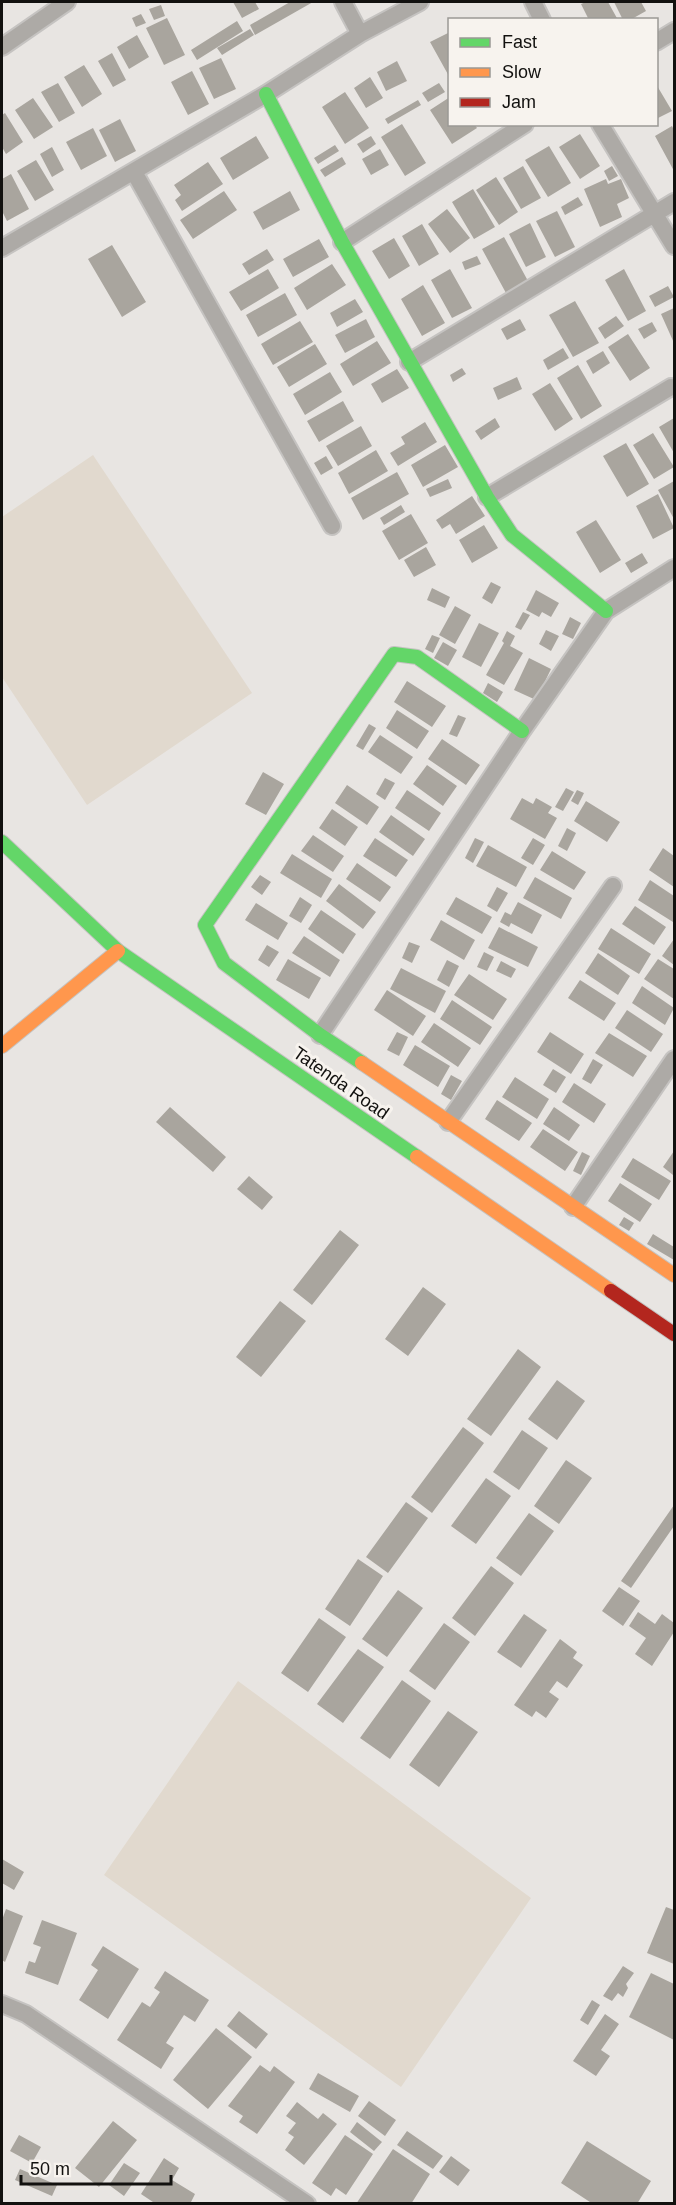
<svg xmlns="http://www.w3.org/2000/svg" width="676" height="2205" viewBox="0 0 676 2205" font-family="Arial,sans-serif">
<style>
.green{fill:#e1d9ce}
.building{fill:#a9a59e}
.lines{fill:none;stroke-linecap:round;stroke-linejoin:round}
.street-casing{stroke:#c5c3c1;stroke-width:20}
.fast-casing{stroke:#c5c3c1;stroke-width:16}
.slow-casing{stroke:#c5c3c1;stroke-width:16}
.jam-casing{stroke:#c5c3c1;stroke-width:16}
.street{stroke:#adaaa6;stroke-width:16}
.fast{stroke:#63d668;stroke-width:14}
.slow{stroke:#ff974d;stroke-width:14}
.jam{stroke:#b3261e;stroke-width:14}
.labels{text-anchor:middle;stroke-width:6;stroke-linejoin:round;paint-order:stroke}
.street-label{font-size:18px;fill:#12110f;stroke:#f7f3ee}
</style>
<rect width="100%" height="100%" fill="#e8e5e2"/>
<path class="green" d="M93,455L252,693L87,805L2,677V517Z
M238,1681L531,1898L401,2087L104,1875Z"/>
<path class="building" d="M233,2H255L259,9L242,18Z
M290,2H313L255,35L250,25Z
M586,2H608L618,20H589L581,4Z
M614,2H641L646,11L630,20H623Z
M161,5L165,16L154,20L149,9Z
M141,14L146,23L136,27L132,18Z
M167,18L185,55L164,65L146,28Z
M237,21L243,31L197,60L191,50Z
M250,29L254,35L222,55L217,48Z
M448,33L450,36V78L430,42Z
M137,35L149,57L129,69L117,47Z
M112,53L126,80L113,87L98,61Z
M221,58L236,89L214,99L199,68Z
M397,61L407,81L386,91L377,72Z
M84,65L102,94L82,107L64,77Z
M192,71L209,104L188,115L171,82Z
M370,77L383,98L366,108L354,88Z
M58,83L75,113L59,122L41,92Z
M439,83L445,92L428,102L422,93Z
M656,84L672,111L656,119Z
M345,92L369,128L345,144L322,107Z
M450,97V124H474L477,128L452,144L430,110Z
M33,98L53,127L34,139L15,110Z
M418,100L421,105L388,124L385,119Z
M5,113L23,142L6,154L2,147V115Z
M120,119L136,151L115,162L99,130Z
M402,124L426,163L405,176L381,137Z
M672,126L674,130V171L655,136Z
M93,128L107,156L81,170L66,142Z
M580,134L600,166L580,179L559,147Z
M256,136L269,158L233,180L220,158Z
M371,136L376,144L363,153L357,144Z
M335,145L339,151L318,164L314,158Z
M549,146L571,183L548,197L525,160Z
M52,147L64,170L52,177L40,154Z
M380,149L389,165L371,175L362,159Z
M342,157L346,164L325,177L320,170Z
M36,160L54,190L35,201L17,171Z
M208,162L223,184L182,211L175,200L181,195L174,185Z
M523,166L541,198L521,209L503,178Z
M612,166L618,176L609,181L604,171Z
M11,174L29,209L7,221L2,211V179Z
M496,177L518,212L499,225L476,190Z
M606,179L608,184L621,179L629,198L617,204L622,217L600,227L584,189Z
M473,189L495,227L474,239L452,202Z
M224,191L237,210L193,239L180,220Z
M290,191L300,210L263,230L253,212Z
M578,197L583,205L565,215L561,207Z
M447,209L470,238L450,253L428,224Z
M557,211L575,247L555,257L536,221Z
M530,223L546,257L526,267L509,234Z
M422,224L439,254L419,266L402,236Z
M504,237L528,281L506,293L482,249Z
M394,238L410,266L389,279L372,251Z
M319,239L329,257L293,277L283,259Z
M112,245L146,302L122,317L88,259Z
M267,249L274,260L249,275L242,264Z
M477,256L481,264L465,270L462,262Z
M332,264L346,285L307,310L294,288Z
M268,269L279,288L241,311L229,292Z
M450,269L472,308L452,318L431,280Z
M624,269L646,311L628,321L605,280Z
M423,285L445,323L422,336L401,299Z
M668,286L674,297L655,307L649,296Z
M285,293L297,315L258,337L246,315Z
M355,299L363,312L337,327L330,313Z
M575,301L599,343L573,357L549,315Z
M674,308V343L661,314Z
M616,316L624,326L605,339L598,328Z
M366,319L375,337L345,353L335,335Z
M520,319L526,330L507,340L501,329Z
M300,321L313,342L273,365L261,344Z
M652,322L657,331L644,339L638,329Z
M628,334L650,368L630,381L608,347Z
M377,341L391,363L353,386L340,364Z
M315,344L327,364L289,387L277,367Z
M563,348L569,358L548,370L543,360Z
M603,351L610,363L593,374L586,361Z
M578,365L602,406L581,419L557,378Z
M462,368L466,374L453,382L450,375Z
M397,369L409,388L382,403L371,384Z
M330,372L342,392L305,415L293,394Z
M517,377L522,389L498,400L493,388Z
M550,383L573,419L555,431L532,394Z
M343,401L354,421L319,442L307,421Z
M495,418L500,427L481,440L475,431Z
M674,418V453L659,427Z
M425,422L437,442L398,466L390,453L405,444L401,437Z
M361,426L372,446L338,466L326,446Z
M653,433L674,467L654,479L633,445Z
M626,443L649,484L627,497L603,456Z
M445,445L458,467L423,487L411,465Z
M376,450L388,471L349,494L338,473Z
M326,456L333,468L321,475L314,463Z
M397,472L409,494L363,520L351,498Z
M448,479L452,488L430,497L426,489Z
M674,481V519L658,490Z
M658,494L674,528L653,539L636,506Z
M472,496L485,516L456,534L450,524L442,529L436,520Z
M401,505L405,512L384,525L380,518Z
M411,514L428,543L399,560L382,531Z
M596,520L621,560L600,573L576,532Z
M484,525L498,548L472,563L459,540Z
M426,547L436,565L414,577L404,560Z
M642,553L648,563L631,573L625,563Z
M491,582L501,587L492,604L482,598Z
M432,588L450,597L445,608L427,600Z
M536,590L559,603L551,617L542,612L539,617L526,610Z
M455,606L471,615L455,644L439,635Z
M523,612L530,615L521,630L515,627Z
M570,617L581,623L573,639L562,634Z
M479,623L499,633L481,667L462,657Z
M546,630L559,636L551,651L539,644Z
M507,631L515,636L510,646L523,653L504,685L486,675L504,643L502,641Z
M432,635L440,638L433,653L425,649Z
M443,642L457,650L448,666L434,658Z
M529,658L551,669L536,700L514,690Z
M407,681L446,706L432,727L394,702Z
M488,683L503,692L497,702L483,693Z
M397,710L429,731L417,749L386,728Z
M458,715L466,718L457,737L449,734Z
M369,724L376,728L363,750L356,746Z
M380,735L413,757L401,774L368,752Z
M442,739L480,765L466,785L428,759Z
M427,765L457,786L443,806L413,784Z
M263,772L284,784L266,815L245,804Z
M385,778L395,783L385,800L376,794Z
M347,785L379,807L367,825L335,803Z
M566,788L574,792L563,811L555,807Z
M407,790L441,813L429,831L395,808Z
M577,790L584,793L578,805L571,801Z
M522,798L533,804L536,798L552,807L548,813L557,818L545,839L510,819Z
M586,801L620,822L607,842L574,821Z
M332,809L358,827L345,846L319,828Z
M391,815L425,839L413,856L379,832Z
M567,828L576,833L567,851L558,846Z
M313,835L344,856L333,872L301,851Z
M375,838L408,860L396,877L363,856Z
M475,838L484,842L473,863L465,858Z
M533,838L545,845L533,865L521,858Z
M488,845L527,867L516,887L476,866Z
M663,848L674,856V887L649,870Z
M552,851L586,872L574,890L540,870Z
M292,854L332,879L321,898L280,873Z
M357,863L391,887L380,902L346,879Z
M260,875L271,882L262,895L251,887Z
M535,877L572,898L561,919L523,898Z
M650,880L674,896V920L673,922L638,900Z
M339,884L376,912L363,929L326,901Z
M497,887L508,893L497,912L487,906Z
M300,897L312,905L301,923L289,916Z
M456,897L492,917L482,934L446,914Z
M518,902L542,915L532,934L511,923L509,927L500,922L505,912L511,915Z
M256,903L288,923L278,940L245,920Z
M635,906L666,927L654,945L622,924Z
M321,910L356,934L343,954L308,929Z
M441,920L475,940L464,960L430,940Z
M499,927L538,947L528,967L488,948Z
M611,928L651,954L639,974L598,949Z
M304,936L340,960L330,977L292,953Z
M674,939V965L662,956Z
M409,942L420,946L412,963L402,958Z
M267,945L279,952L269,967L258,960Z
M484,952L494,957L487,971L477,967Z
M598,953L630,976L618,995L585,973Z
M288,959L321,978L309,999L276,980Z
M658,959L674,969V999L644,979Z
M447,960L459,966L449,987L437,980Z
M501,961L516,969L511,978L496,971Z
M401,968L446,991L435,1013L390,989Z
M469,974L507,999L493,1020L454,995Z
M580,980L616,1003L604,1021L568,998Z
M642,986L674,1008L665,1025L632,1003Z
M387,990L426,1016L413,1036L374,1010Z
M452,1000L492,1027L480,1045L440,1019Z
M627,1010L663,1034L651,1052L615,1028Z
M434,1023L471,1048L458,1067L421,1042Z
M397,1032L408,1037L399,1056L387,1050Z
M550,1032L584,1054L571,1074L537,1052Z
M609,1033L647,1056L633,1077L595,1053Z
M415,1045L450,1066L438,1087L403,1065Z
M593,1059L603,1065L591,1084L582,1079Z
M553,1069L566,1077L556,1093L543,1085Z
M451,1075L462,1081L451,1100L441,1094Z
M515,1077L549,1099L537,1119L502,1097Z
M574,1083L606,1104L594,1123L562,1102Z
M497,1100L532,1123L519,1141L485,1119Z
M170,1107L226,1157L213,1172L156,1122Z
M554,1107L580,1125L569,1141L543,1124Z
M543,1129L578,1152L565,1171L530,1147Z
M674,1151V1173L673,1175L663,1167Z
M582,1152L590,1156L581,1175L573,1171Z
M633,1158L671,1181L659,1200L621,1177Z
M249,1176L273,1197L262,1210L237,1189Z
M620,1183L652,1204L640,1222L608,1201Z
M624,1217L634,1223L629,1231L619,1225Z
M340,1230L359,1245L312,1305L293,1290Z
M653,1234L674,1247V1260L647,1244Z
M423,1287L446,1304L408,1356L385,1339Z
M280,1301L306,1321L261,1377L236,1357Z
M518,1349L541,1367L491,1436L467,1419Z
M557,1380L585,1401L557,1440L528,1419Z
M463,1427L484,1443L432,1513L411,1497Z
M522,1430L548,1448L519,1490L493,1472Z
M566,1460L592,1478L559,1524L534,1506Z
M486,1478L511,1496L476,1544L451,1526Z
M406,1502L428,1518L388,1573L366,1557Z
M674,1505V1526L631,1588L621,1581Z
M529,1513L554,1531L521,1576L496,1558Z
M358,1559L383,1576L350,1626L325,1609Z
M491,1566L514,1583L475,1636L452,1618Z
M619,1587L640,1601L623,1626L602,1611Z
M398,1590L423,1608L387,1657L362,1639Z
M638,1612L655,1624L662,1614L674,1623V1632L652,1666L635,1654L646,1638L629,1626Z
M524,1614L547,1630L521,1668L497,1652Z
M319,1618L346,1637L308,1692L281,1673Z
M444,1623L470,1642L435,1690L409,1671Z
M560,1639L577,1652L573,1658L583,1665L567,1688L557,1681L549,1692L559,1699L546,1718L536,1711L532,1717L514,1705Z
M358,1649L384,1667L343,1723L317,1704Z
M402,1680L431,1701L390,1759L360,1738Z
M448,1711L478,1732L439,1787L409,1765Z
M2,1859L24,1872L14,1890L2,1883Z
M666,1907L674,1910V1964L647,1953Z
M6,1909L23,1916L5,1962L2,1960V1920Z
M42,1920L77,1933L58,1985L25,1973L29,1961L35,1963L41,1947L33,1944Z
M103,1946L139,1969L108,2019L79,2000L98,1970L91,1965Z
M623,1966L634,1973L626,1984L628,1988L623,1997L618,1993L612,2001L603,1996Z
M165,1971L209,2000L195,2022L184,2015L166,2043L174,2048L161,2069L117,2040L142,2002L150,2007L160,1992L154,1988Z
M651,1973L674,1984V2040L629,2017Z
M592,2000L600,2005L588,2025L580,2020Z
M239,2011L268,2034L256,2049L227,2026Z
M605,2014L619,2024L601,2050L610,2056L596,2076L573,2061Z
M216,2028L252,2057L208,2109L173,2080Z
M260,2065L270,2072L274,2066L295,2082L257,2134L239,2122L243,2116L228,2106Z
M318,2073L359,2096L350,2112L309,2089Z
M369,2101L396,2120L385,2136L358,2116Z
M297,2102L318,2119L323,2113L337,2124L304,2165L285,2150L294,2137L288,2133L296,2123L286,2116Z
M113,2121L137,2140L99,2187L75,2168Z
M357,2122L382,2142L374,2151L350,2132Z
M407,2131L443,2156L433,2169L397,2145Z
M19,2135L41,2147L32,2163L10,2151Z
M345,2135L373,2154L346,2195L336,2188L331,2196L312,2183Z
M587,2141L651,2181L637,2204H593L561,2183Z
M393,2149L430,2174L411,2204H356Z
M451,2156L470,2170L458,2186L439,2172Z
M164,2158L179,2168L172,2180L195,2194L190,2204H156L141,2194Z
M124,2163L140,2173L124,2196L109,2185Z
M20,2169L57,2185L52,2196L15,2180Z"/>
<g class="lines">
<g class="street-casing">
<path id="street" d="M343,2L360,34
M533,2L542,20
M656,42L674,31
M2,47L67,2
M600,124L674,246
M134,172L332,526
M342,242L525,124
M2,248L266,94L360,34L420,2
M409,362L674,202
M487,497L671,387
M320,1035L522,731L606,611L674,568
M448,1122L613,886
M573,1207L674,1059
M2,2004L26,2014L307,2204"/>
</g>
<g class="fast-casing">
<path id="fast" d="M266,94L342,242L487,497L512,535L606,611
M2,842L118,951L417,1157
M362,1063L320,1035L224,963L205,925L394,654L417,657L522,731"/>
</g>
<g class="slow-casing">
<path id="slow" d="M2,1046L118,951
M362,1063L674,1275
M417,1157L611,1291"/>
</g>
<g class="jam-casing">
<path id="jam" d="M611,1291L674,1334"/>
</g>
<use href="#street" class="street"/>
<use href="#fast" class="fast"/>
<use href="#slow" class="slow"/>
<use href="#jam" class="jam"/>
</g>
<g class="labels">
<g class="street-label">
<text transform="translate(341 1083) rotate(35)" y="6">Tatenda Road</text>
</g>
</g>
<rect width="676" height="2205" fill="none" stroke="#12110f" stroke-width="6"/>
<rect x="448" y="18" width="210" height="108" fill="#f7f3ee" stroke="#9b9995" stroke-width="1.5"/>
<rect x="460" y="38" width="30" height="9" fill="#63d668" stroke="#9b9995" stroke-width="1.5"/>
<text x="502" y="48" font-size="18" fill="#12110f">Fast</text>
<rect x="460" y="68" width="30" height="9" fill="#ff974d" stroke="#9b9995" stroke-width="1.5"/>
<text x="502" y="78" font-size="18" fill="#12110f">Slow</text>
<rect x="460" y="98" width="30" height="9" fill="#b3261e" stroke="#9b9995" stroke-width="1.5"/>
<text x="502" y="108" font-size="18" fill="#12110f">Jam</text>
<path d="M21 2175v9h150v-9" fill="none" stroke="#12110f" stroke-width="3"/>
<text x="30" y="2175" font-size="18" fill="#12110f" stroke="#f7f3ee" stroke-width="4.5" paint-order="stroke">50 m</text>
</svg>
